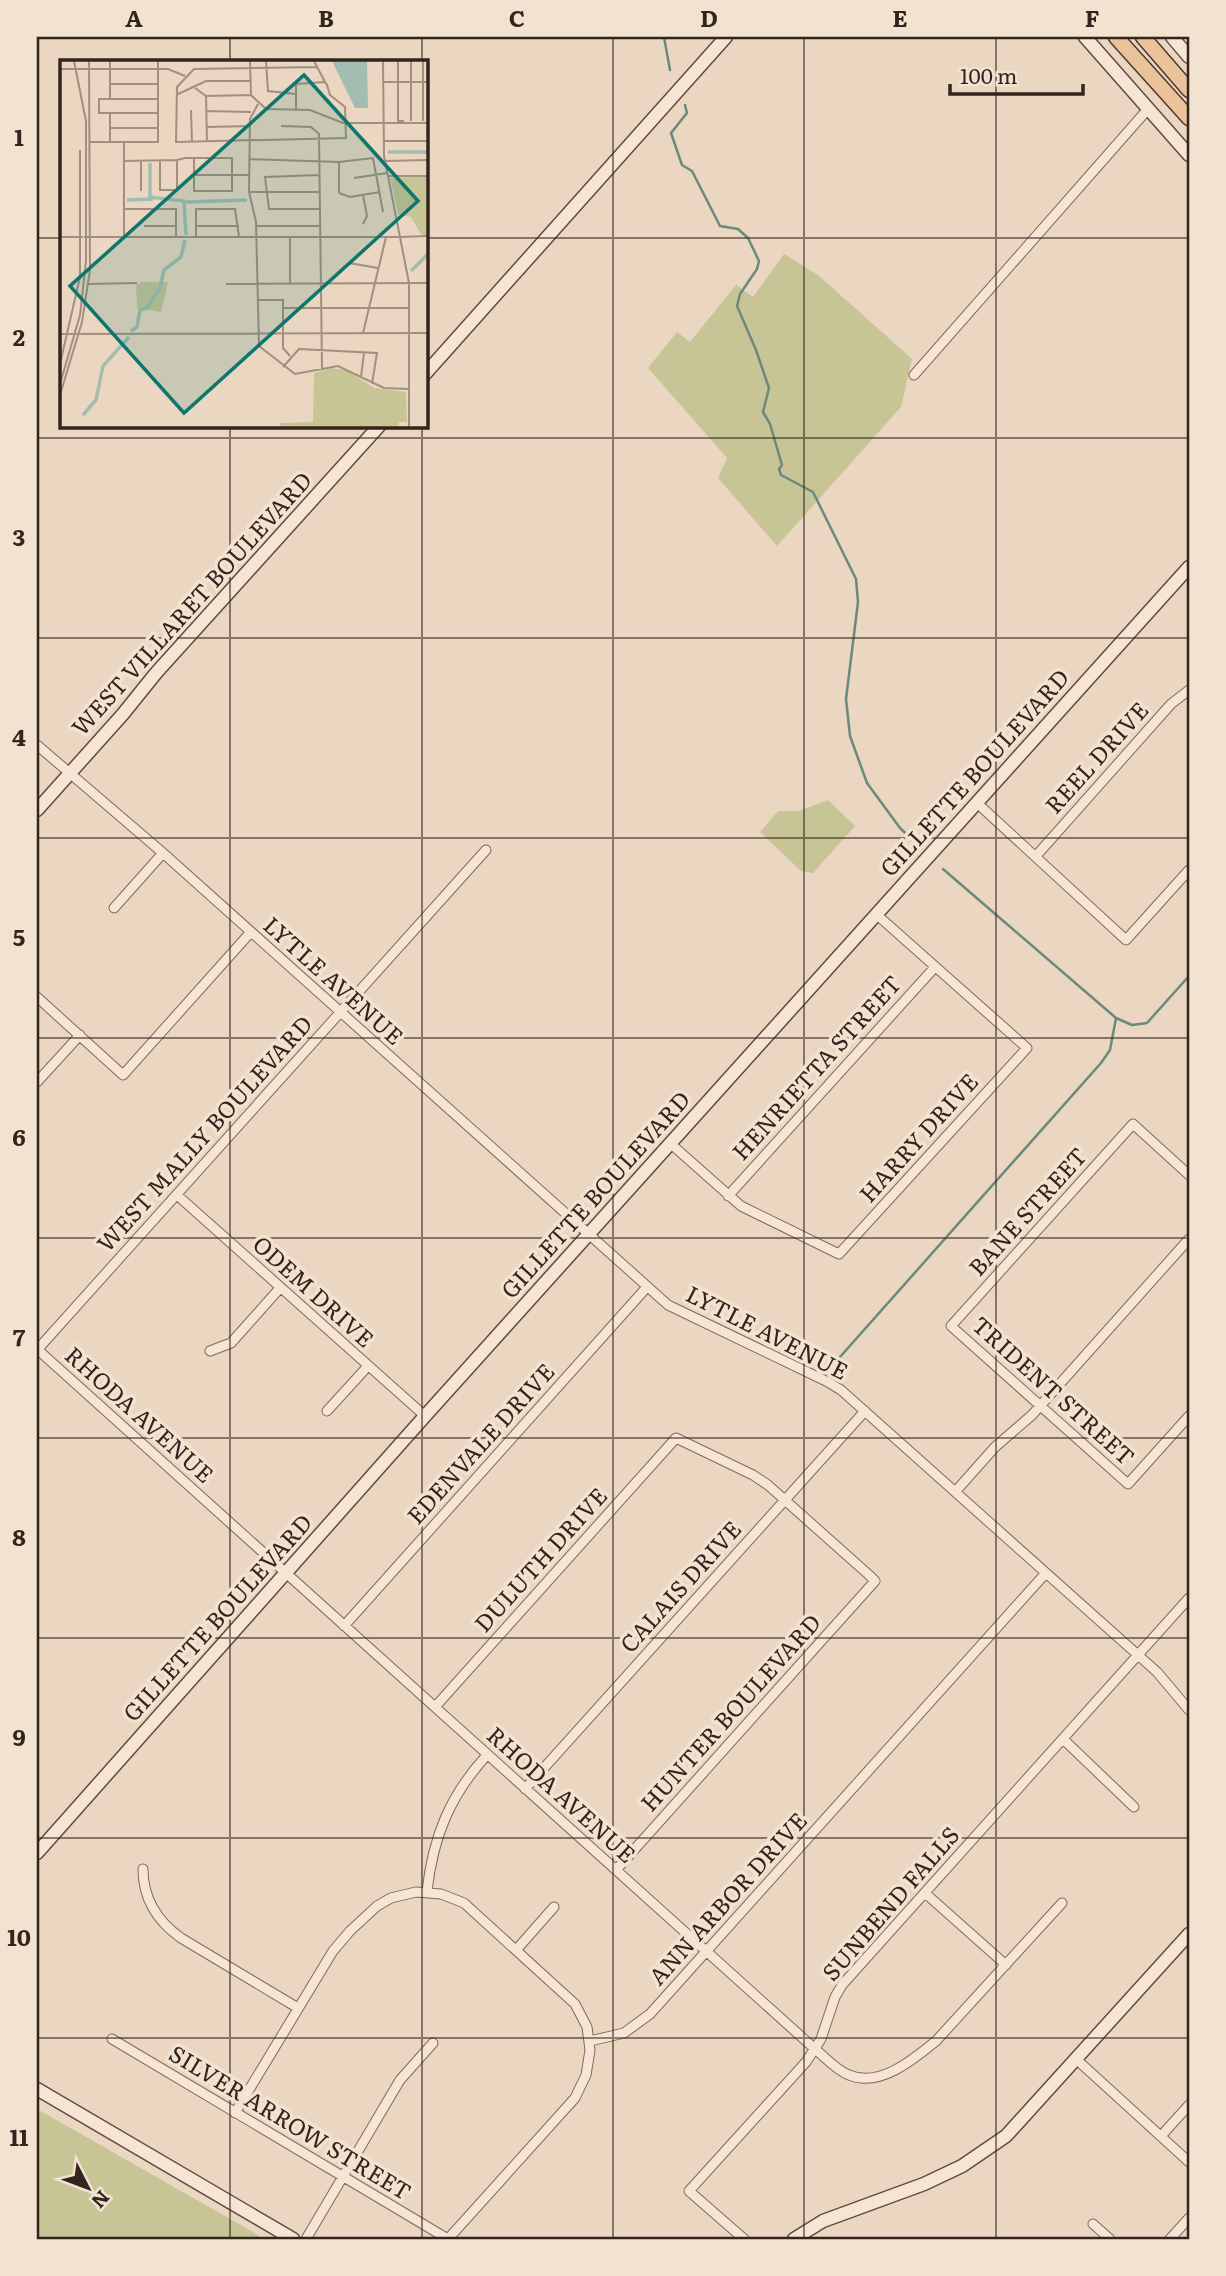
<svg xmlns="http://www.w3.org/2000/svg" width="1226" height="2276" viewBox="0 0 1226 2276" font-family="Literata,serif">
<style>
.green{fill:#c7c496}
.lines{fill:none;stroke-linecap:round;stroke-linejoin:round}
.stream{stroke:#6b8a7d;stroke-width:2.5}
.street-casing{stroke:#82685a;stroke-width:11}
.secondary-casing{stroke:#64493d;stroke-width:15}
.primary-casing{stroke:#50382e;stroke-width:17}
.street{stroke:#f6e5d4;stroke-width:9}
.secondary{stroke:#f6e5d4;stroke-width:12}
.primary{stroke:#ebc39b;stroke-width:14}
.grid{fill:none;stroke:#33241d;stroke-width:2;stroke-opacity:0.55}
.labels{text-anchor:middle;stroke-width:7;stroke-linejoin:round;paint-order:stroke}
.street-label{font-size:23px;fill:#33241d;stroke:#f2e2d0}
.inset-river{fill:none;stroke:#a3bdb1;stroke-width:3.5}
.inset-road{fill:none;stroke:#a18f7f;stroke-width:2}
.view{fill:#0f766e;fill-opacity:0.15;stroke:#0f766e;stroke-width:3.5}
.inset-edge{fill:none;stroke:#33241d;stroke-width:3.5}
.neatline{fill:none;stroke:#33241d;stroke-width:2.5}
.grid-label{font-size:23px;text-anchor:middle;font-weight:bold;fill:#33241d}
</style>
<rect width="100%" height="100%" fill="#ead6c1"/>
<path class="green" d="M784,254L818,275L912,359L901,407L777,546L718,478L727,458L648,368L677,332L690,342L736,285L753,297Z
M828,800L855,826L813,873L801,871L760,832L778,811H799Z
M37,2109L258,2235L261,2239H37Z"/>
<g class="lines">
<path class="stream" d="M664,37L670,70
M685,105L687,113L671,133L682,165L692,171L720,226L738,229L748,238L759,261L757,269L740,294L737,306L756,350L769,388L763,412L770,424L782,465L779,469L781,475L813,492L856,579L858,602L846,699L850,736L867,783L900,828L920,847
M943,869L1116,1018L1132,1025L1147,1023L1189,976
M832,1366L1101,1063L1110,1050L1116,1018"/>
<g class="street-casing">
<path id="street" d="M914,375L1148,109
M37,745L163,853L668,1305L828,1382L841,1390L1157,1672L1189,1710
M977,803L1126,940L1189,870
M1036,856L1171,704L1189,690
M114,908L163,853
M37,997L123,1075L250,933
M37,1082L80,1035
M671,1144L741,1206L839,1254L1027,1048L876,914
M1189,1175L1133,1124L951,1326L1128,1484L1189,1416
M177,1195L425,1416
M728,1196L935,967
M37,1349L815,2049C826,2058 836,2070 849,2075C880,2088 914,2059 936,2041L1062,1903
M37,1350L486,850
M210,1351L231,1343L280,1288
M327,1411L368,1366
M955,1492L995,1447L1032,1415L1189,1239
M344,1626L647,1287
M435,1707L676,1438L753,1475L768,1485L869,1575L875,1581L616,1870
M1063,1739L1134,1807
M525,1789L865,1411
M143,1869C143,1898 157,1921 181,1938L298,2008
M427,1891C433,1837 450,1795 487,1755
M925,1893L1006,1965
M517,1949L554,1907
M112,2039L448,2239
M590,2041L624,2033L650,2014L1045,1574
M1076,2059L1189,2162
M235,2113L333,1951L350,1931L377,1906L391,1898L416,1892L441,1894L464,1903L575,2004L587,2027L590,2050L586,2075L575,2098L448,2239
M1161,2136L1189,2105
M1093,2224L1110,2239
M306,2239L400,2080L433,2043
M744,2239L689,2191L806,2062L821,2039L835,1997L842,1985L1189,1598
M1170,2239L1189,2218"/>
</g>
<g class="secondary-casing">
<path id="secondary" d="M1085,37L1189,155
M1172,37L1189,57
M425,374L726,37
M37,810L123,714L156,673L380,425
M37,1853L425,1416L1189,567
M37,2089L293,2239
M794,2239L823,2221L924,2184L962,2166L1006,2136L1189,1934"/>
</g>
<g class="primary-casing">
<path id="primary" d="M1116,37L1189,118
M1143,37L1189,90"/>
</g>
<use href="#street" class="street"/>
<use href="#secondary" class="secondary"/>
<use href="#primary" class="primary"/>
</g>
<path class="grid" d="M230,37V61M422,37V61M613,37V2239M804,37V2239M996,37V2239M37,238H61M425,238H1189M230,425V2239M422,425V2239M37,438H1189M37,638H1189M37,838H1189M37,1038H1189M37,1238H1189M37,1438H1189M37,1638H1189M37,1838H1189M37,2038H1189"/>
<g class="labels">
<g class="street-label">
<text transform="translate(192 604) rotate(-48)" y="8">WEST VILLARET BOULEVARD</text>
<text transform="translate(1097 758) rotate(-48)" y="8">REEL DRIVE</text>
<text transform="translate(975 773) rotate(-48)" y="8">GILLETTE BOULEVARD</text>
<text transform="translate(333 981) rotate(42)" y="8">LYTLE AVENUE</text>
<text transform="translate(817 1068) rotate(-48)" y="8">HENRIETTA STREET</text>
<text transform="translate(205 1134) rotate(-48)" y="8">WEST MALLY BOULEVARD</text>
<text transform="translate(919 1138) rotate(-48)" y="8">HARRY DRIVE</text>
<text transform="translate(596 1195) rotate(-48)" y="8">GILLETTE BOULEVARD</text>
<text transform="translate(1028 1212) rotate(-48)" y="8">BANE STREET</text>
<text transform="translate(313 1292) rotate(42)" y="8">ODEM DRIVE</text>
<text transform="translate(767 1333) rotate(27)" y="8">LYTLE AVENUE</text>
<text transform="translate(1053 1391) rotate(42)" y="8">TRIDENT STREET</text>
<text transform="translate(139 1415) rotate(42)" y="8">RHODA AVENUE</text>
<text transform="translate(481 1444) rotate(-48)" y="8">EDENVALE DRIVE</text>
<text transform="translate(541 1560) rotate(-48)" y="8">DULUTH DRIVE</text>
<text transform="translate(681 1587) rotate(-48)" y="8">CALAIS DRIVE</text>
<text transform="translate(218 1618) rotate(-48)" y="8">GILLETTE BOULEVARD</text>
<text transform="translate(731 1713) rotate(-48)" y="8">HUNTER BOULEVARD</text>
<text transform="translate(561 1795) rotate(42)" y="8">RHODA AVENUE</text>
<text transform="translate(728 1899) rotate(-48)" y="8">ANN ARBOR DRIVE</text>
<text transform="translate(891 1904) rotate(-49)" y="8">SUNBEND FALLS</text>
<text transform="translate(290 2123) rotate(31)" y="8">SILVER ARROW STREET</text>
</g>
</g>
<g transform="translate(60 60)">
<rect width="368" height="368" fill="#ead6c1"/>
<path d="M367,116V176H362L351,157L338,154L330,118ZM82,222H108L101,252L77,248L76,225ZM271,308L286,310L314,328L346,332L347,362H339V367H220V363L253,362L254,313Z" fill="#c7c496"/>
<path d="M272,1H307L308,48H295Z" fill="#a3bdb1"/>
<path class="inset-river" d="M328,92H368M90,103V137L124,141L126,175M67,140L93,139M126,142L187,140M351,211L368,194M71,271L77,267L80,250L87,248L100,228L104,210L121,197L125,180M23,355L36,340L43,306L69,277"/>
<path class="inset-road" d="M50,1V39M190,1L191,35L206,49L250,50L283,63H368M206,1L208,31L236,34M254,1L265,22L267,25L270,35L285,47L286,78L116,82L117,27L134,9L257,7M323,1L324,96L349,223V367M338,1V61H344M351,1V61M363,1V61M0,9H108L125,16M323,22H368M50,24H98M135,28L146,36L191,35M116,35L146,21H190M146,36L147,82M98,39H39V53H98M198,44L190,59L189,132L196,162L199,286L235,314L278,306L324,328L350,329M131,50L132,82M236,50V24L265,22M147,51L191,52M50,53V82M221,66L251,67L259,74L262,309M147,67L190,66M50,68H98M323,81H368M30,82H98V1M64,82V177M189,99L279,102L313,98L323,152M100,100V130H117V100M64,101L117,100L125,98H172V131H134V98M324,101L368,100M134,115H189M259,115L205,117L209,149H259M328,116H368M294,118L327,113M81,131V100M189,132H259M279,133L290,137L320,132M279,133V102M303,135L307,156L303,164M64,149H116V177M84,166H116M136,166H179M196,166H259M0,177H23M24,177H340M136,177V149H175L179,177M230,177V223M340,177L368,176M289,203L318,208M28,224L77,223M166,224L368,223M197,240H223V288L230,296M223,248H349M303,273L326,177M0,274L368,273M0,304L20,217V90M223,307L239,289L317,293L312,324M301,317L304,293M0,324L20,255L26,201V61L14,1M0,335L22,262L30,210L29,1"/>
<path class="view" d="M244,15L358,141L124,353L10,226Z"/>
<rect width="368" height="368" class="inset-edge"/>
</g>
<rect width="1226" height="2276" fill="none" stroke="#f2e2d0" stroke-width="77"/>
<g transform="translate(88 2188) rotate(132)" stroke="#f2e2d0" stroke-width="5" paint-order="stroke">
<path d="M0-5L12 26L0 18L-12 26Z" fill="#33241d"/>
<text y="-10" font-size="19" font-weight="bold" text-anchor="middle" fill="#33241d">N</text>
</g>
<path d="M950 84v10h133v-10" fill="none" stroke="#33241d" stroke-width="3.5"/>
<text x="960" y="84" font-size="21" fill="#33241d" stroke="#f2e2d0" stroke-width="5" paint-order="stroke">100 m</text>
<rect x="38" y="38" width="1150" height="2200" class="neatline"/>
<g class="grid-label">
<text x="134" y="27">A</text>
<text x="326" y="27">B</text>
<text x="517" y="27">C</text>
<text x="709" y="27">D</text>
<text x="900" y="27">E</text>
<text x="1092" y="27">F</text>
<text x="19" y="146">1</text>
<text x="19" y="346">2</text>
<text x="19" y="546">3</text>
<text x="19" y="746">4</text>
<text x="19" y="946">5</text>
<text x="19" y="1146">6</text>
<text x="19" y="1346">7</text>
<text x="19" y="1546">8</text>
<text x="19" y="1746">9</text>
<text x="19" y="1946">10</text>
<text x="19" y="2146">11</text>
</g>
</svg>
